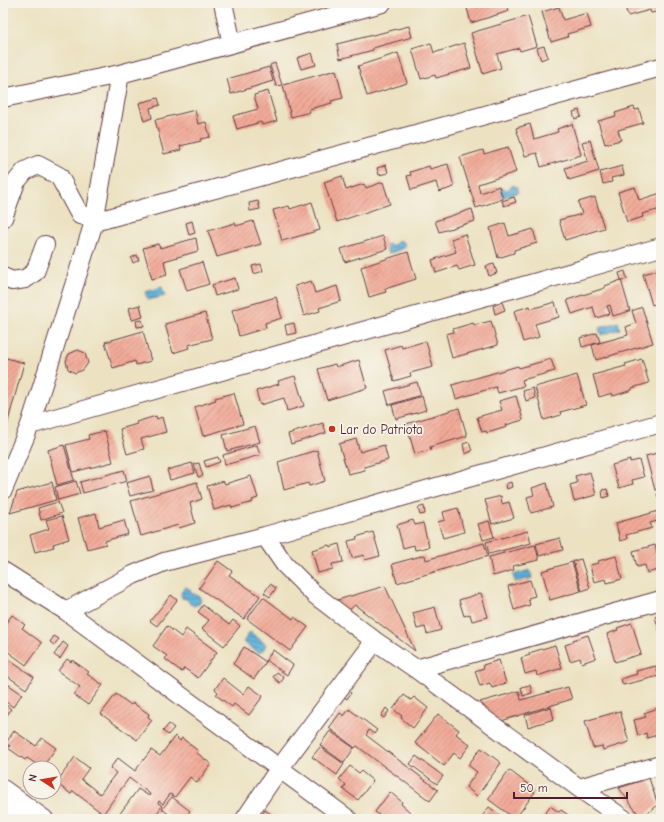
<svg xmlns="http://www.w3.org/2000/svg" width="664" height="822" viewBox="0 0 664 822" font-family="'Comic Neue',sans-serif">
<style>
.water{fill:url(#water-rules);stroke:#546882}
.building{fill:url(#building-hatch)}
.lines{fill:none;stroke-linecap:round;stroke-linejoin:round}
.minor-casing{stroke:#623c42;stroke-width:20}
.minor{stroke:#fff;stroke-width:18}
.poi-dot{fill:#c8321e;stroke:#f7f3e8;stroke-width:1.5}
.labels{text-anchor:middle;stroke-width:3.5;stroke-linejoin:round;paint-order:stroke}
.poi-label{font-size:13px;fill:#4a1f2b;stroke:#f7f3e8;text-anchor:start}
</style>
<defs>
<pattern id="water-rules" width="6" height="5" patternUnits="userSpaceOnUse"><rect width="6" height="5" fill="#5db1d9"/><path d="M0 2.5h6" fill="none" stroke="#4f8fb0"/></pattern>
<pattern id="building-hatch" width="6" height="6" patternUnits="userSpaceOnUse"><rect width="6" height="6" fill="#f2aa98"/><path d="M-1 1l2-2M0 6l6-6M5 7l2-2" fill="none" stroke="#c68a7c"/></pattern>
</defs>
<rect width="100%" height="100%" fill="#f7f3e8"/>
<filter id="ink" filterUnits="userSpaceOnUse"><feTurbulence type="fractalNoise" baseFrequency=".025" numOctaves="2"/><feDisplacementMap in="SourceGraphic" scale="8" xChannelSelector="R" yChannelSelector="G"/><feConvolveMatrix kernelMatrix="1 2 1 2 8 2 1 2 1" color-interpolation-filters="sRGB"/></filter>
<filter id="wash" filterUnits="userSpaceOnUse"><feTurbulence type="fractalNoise" baseFrequency=".012" numOctaves="4" result="noise"/><feDisplacementMap in="SourceGraphic" scale="16" xChannelSelector="R" yChannelSelector="G"/><feGaussianBlur stdDeviation="0.9" result="paint"/><feColorMatrix in="noise" values="0 0 0 0 0 0 0 0 0 0 0 0 0 0 0 0 0 1.4 0 .05"/><feComposite in="paint" operator="in"/></filter>
<g filter="url(#wash)">
<rect width="100%" height="100%" fill="#ece2c2"/>
<path class="water" d="M513,185L517,187L518,192L502,198L499,189L502,188L507,190Z
M399,240L403,242L405,245L404,248L388,254L385,245L388,244L394,245Z
M162,287L165,296L148,300L145,292Z
M618,322L620,329L601,335L599,328Z
M530,570L532,578L515,582L513,575Z
M185,587L190,589L191,593L199,596L201,600L199,604L194,606L190,604L187,599L182,598L181,593Z
M250,632L266,644C265,648 263,651 259,653L243,642Z"/>
<g id="blocks">
<path class="building" d="M483,3H507L509,11L471,23L467,8Z
M624,3H661V11L651,13L650,10L628,16Z
M559,7L563,20L587,13L591,27L567,34L568,37L551,42L542,12Z
M528,16L537,46L520,51L519,48L497,54L501,68L483,74L471,33Z
M409,26L412,37L373,48V50L340,59L337,44Z
M431,43L434,53L464,43L471,68L436,78L435,75L421,79L412,49Z
M544,46L548,57L541,60L537,48Z
M312,53L316,65L301,69L297,58Z
M398,53L407,83L367,96L358,66Z
M275,63L282,85L276,86L270,65Z
M269,67L273,81L231,94L227,79Z
M336,70L343,98L331,101L332,103L309,109L310,112L291,117L283,85Z
M268,91L277,121L262,125L261,122L237,129L233,116L258,109L254,95Z
M158,98L160,105L150,108L152,118L144,121L139,103Z
M634,107L635,110L639,109L643,123L618,130L621,140L605,144L598,121L616,116L615,113Z
M195,110L198,124L206,122L210,137L200,139L201,141L180,146L181,150L164,154L155,120Z
M579,110L581,117L575,119L573,112Z
M530,124L534,139L558,132L557,129L572,124L581,155L541,167L537,153L525,156L516,128Z
M590,140L599,171L569,180L565,168L588,161L582,142Z
M508,147L516,172L478,184L480,193L499,186L503,199L476,208L460,157L483,150L484,154Z
M448,164L454,187L439,192L436,182L411,190L407,176L411,175L410,172L429,166L430,169Z
M386,165L388,173L379,175L377,168Z
M622,166L624,175L611,178L612,182L603,184L600,172Z
M342,176L346,190L364,184L366,188L383,182L390,204L337,222L324,182Z
M635,187L639,200L661,193V209L642,214L643,217L627,222L618,192Z
M514,197L516,202L504,206L502,201Z
M595,197L604,228L565,240L559,220L582,214L578,202Z
M258,201L260,209L250,211L249,203Z
M312,202L320,230L282,241L273,210L289,206L290,209Z
M472,209L475,221L439,232L435,221Z
M192,221L195,233L189,235L186,223Z
M253,221L261,244L217,257L208,231L235,223L236,226Z
M505,223L509,236L533,229L537,243L514,250V253L498,258L490,228Z
M465,234L475,265L459,270L457,266L436,273L432,260L456,252L451,239Z
M383,236L387,249L345,262L341,249Z
M196,238L198,251L164,261L167,275L152,279L143,248L158,244L160,248Z
M408,252L416,279L385,289L386,292L369,297L361,267Z
M137,255L139,260L133,263L131,258Z
M202,262L209,284L187,291L180,269Z
M261,264L263,271L254,274L252,266Z
M494,264L497,273L489,276L486,266Z
M659,270L661,272V302L652,305L643,274Z
M625,271L627,279L621,280L619,273Z
M235,278L238,289L215,296L212,285Z
M621,280L630,311L613,316L610,305L607,306L610,314L596,318L593,307L572,314L567,300L605,288V286Z
M311,281L315,293L337,286L341,301L319,308L320,311L304,316L295,286Z
M276,297L282,318L265,323L266,328L239,336L232,310Z
M502,302L505,310L495,314L493,306Z
M555,302L559,317L535,324L539,337L523,342L514,311L530,306L531,309Z
M140,305L143,317L132,320L129,308Z
M642,307L653,343L596,360L592,345L628,335L626,327L636,323L632,311Z
M205,313L212,339L188,345L189,348L173,353L165,324Z
M142,320L144,326L137,327L136,321Z
M491,321L498,345L452,358L446,334L454,332L453,329L473,323L474,325Z
M294,323L296,333L287,335L285,325Z
M143,331L151,361L136,365L135,361L113,368L105,342Z
M597,333L600,342L582,347L580,338Z
M426,341L433,367L410,373L411,376L394,381L385,350L401,345L402,348Z
M78,350L85,353L88,363L83,370L75,373L68,369L66,361L69,354Z
M3,357L24,363L5,432L3,431Z
M551,359L555,371L522,380L524,386L498,393L496,387L456,399L452,385L518,366L519,368Z
M642,359L649,383L632,388V390L613,396L612,393L599,397L593,375L626,366L625,364Z
M359,360L367,388L327,400L318,369L335,364L336,367Z
M577,375L586,405L560,412L561,415L544,420L535,387Z
M295,376L304,406L287,411L284,398L260,405L256,391L279,384L278,381Z
M417,382L421,395L389,405L385,391Z
M533,388L535,398L526,401L523,391Z
M234,393L243,424L203,436L195,407L216,400L215,398Z
M422,396L426,410L396,419L392,405Z
M516,396L523,420L506,425L507,427L487,433L486,431L482,432L477,417L502,410L499,401Z
M459,408L467,436L430,447L431,450L415,454L406,424Z
M156,416L157,419L162,417L166,432L141,439L144,449L127,454L120,429L137,424L136,422Z
M323,423L326,433L291,444L288,434Z
M255,426L260,442L227,451L223,435Z
M105,431L113,462L73,472L66,445L89,439L88,435Z
M356,439L360,452L384,445L388,460L364,467L365,470L348,474L339,444Z
M469,442L472,451L465,454L463,444Z
M64,445L74,480L57,485L48,450Z
M257,445L260,455L225,465L223,455Z
M317,450L325,481L309,486L308,483L284,490L278,462Z
M661,452V488L655,490L646,456Z
M218,457L220,462L206,467L204,461Z
M630,460V462L639,460L644,477L632,480L633,484L619,488L612,465Z
M192,463L195,473L170,480L167,470Z
M199,463L203,476L198,477L194,464Z
M124,470L127,481L83,493L80,482Z
M590,472L596,495L574,501L570,485L577,483L575,476Z
M150,476L153,490L130,496L126,483Z
M251,476L258,498L252,500L253,502L232,508L231,505L214,510L207,486L223,481L225,484Z
M76,481L80,494L58,500L55,487Z
M52,482L56,500L10,513L17,492Z
M197,482L202,499L190,503L195,523L179,528L178,525L141,536L131,501Z
M511,482L512,487L507,489L506,484Z
M547,483L553,507L531,513L527,497L534,495L532,488Z
M607,489L609,496L603,498L602,490Z
M661,493V507L657,494Z
M501,496L502,504L509,502L514,518L492,524L485,500Z
M58,502L62,513L41,520L38,508Z
M424,506L425,514L420,515L418,508Z
M458,508L464,532L443,538L438,522L445,520L443,512Z
M659,511L661,526L658,527L657,521L650,523L652,528L626,535L627,539L620,541L616,523Z
M96,513L99,527L124,520L128,534L105,541L106,544L87,549L78,518Z
M62,516L69,539L53,544L54,547L35,552L30,535L49,529L46,520Z
M413,520L415,525L423,523L429,547L415,550L414,545L403,548L397,525Z
M489,521L494,537L483,540L478,524Z
M528,531L531,543L489,554L486,542Z
M373,532L380,556L365,560L364,555L352,558L348,541L357,539L356,537Z
M560,538L563,550L539,556L536,544Z
M484,543L488,556L397,583L392,564L425,555L426,560Z
M339,544L343,562L332,564L333,569L318,573L312,550L329,545L330,547Z
M535,545L539,560L513,566L514,570L493,576L489,557Z
M655,545L661,569L647,573L645,565L637,567L633,551Z
M616,556L622,579L607,583L606,579L594,582L590,565L599,563L598,561Z
M581,559L590,588L582,591L573,561Z
M218,561L232,571L229,575L260,596L244,619L199,588Z
M572,562L581,591L550,600L542,571Z
M530,580L535,596L528,598L530,605L514,610L508,586Z
M270,584L276,588L270,597L264,593Z
M385,586L415,651L355,605L347,612L334,601Z
M481,593L488,617L472,621L470,614L464,616L459,600Z
M171,595L177,600L157,626L150,621Z
M263,597L293,619L294,617L308,627L290,651L247,619Z
M203,605L229,625L233,620L240,626L224,646L202,629L209,620L198,612Z
M435,607L441,630L427,634L425,627L417,629L413,613Z
M12,615L25,625L22,628L42,643L26,665L3,648V627Z
M661,615V636L655,617Z
M632,623L641,654L615,662L607,634L618,630L617,628Z
M167,626L181,637L186,629L217,652L198,678L184,668L182,672L165,659L167,656L153,646Z
M588,635L596,658L582,663L580,658L570,661L565,645L574,642L573,640Z
M54,636L59,639L54,645L50,642Z
M63,642L68,646L60,659L54,655Z
M555,645L562,668L537,676L536,671L525,674L521,658L530,655L529,653Z
M244,647L266,662L254,679L233,664Z
M273,650L293,665L287,675L266,660Z
M3,656L34,677L26,689L3,673Z
M67,659L71,662L72,660L89,672L87,674L103,685L88,705L74,695L80,687L58,671Z
M499,660L506,683L492,688L490,683L480,686L475,671L484,668L483,665Z
M656,666L659,676L623,685L621,679L637,674L636,671Z
M277,672L284,678L280,683L273,677Z
M223,678L243,694L249,686L263,696L249,715L234,704L232,707L216,695L218,692L215,689Z
M3,681L22,694L13,707L3,700Z
M530,685L532,693L523,696L521,687Z
M568,687L572,699L498,722L480,702L519,691L521,700Z
M346,689L351,693L347,699L342,695Z
M116,694L131,705L133,703L149,714L148,717L152,720L137,740L101,714Z
M404,695L411,700L414,697L428,708L413,728L401,718L402,716L393,709Z
M3,703L11,709L3,721Z
M551,707L554,719L528,727L525,715Z
M386,708L389,711L384,718L381,716Z
M658,708L661,718V734L647,738L646,733L638,736L634,720L646,717L644,713Z
M349,709L377,730L374,734L369,730L366,735L438,790L430,801L357,746L355,748L329,728L340,713L344,716Z
M620,711L629,742L603,750L602,746L593,748L585,721Z
M438,714L459,730L456,734L470,745L460,758L454,753L444,766L415,743Z
M169,724L174,728L168,735L163,731Z
M14,731L36,746L42,738L56,748L42,768L27,758L25,760L8,748L10,746L6,743Z
M330,731L354,748L344,763L320,745Z
M175,736L180,741L182,738L198,751L197,753L211,764L197,783L190,777L175,797L170,794L163,804L159,801L158,803L162,806L155,816L160,819H116L138,789L149,796L150,794L129,778L103,814L73,791L71,794L56,783L75,757L89,768L81,779L100,794L116,773L110,768L118,758L135,771L151,750L160,756Z
M320,747L344,764L337,775L312,757Z
M481,748L501,763L477,796L466,787L477,772L468,765Z
M416,756L443,776L437,784L410,764Z
M350,766L359,773L361,771L373,781L358,800L343,789L346,785L339,779Z
M509,770L530,786L528,788L535,792L515,819L488,799Z
M649,778L658,805L641,818L619,788Z
M390,792L402,802L401,804L410,812L405,819H384L375,812Z
M172,797L190,811L184,819H175L162,809Z
M550,806L559,812L561,810L574,819H541Z
M489,807L505,819H482L481,818Z
M265,810L278,819H259Z"/>
</g>
</g>
<g filter="url(#ink)">
<use href="#blocks" fill-opacity="0" stroke="#623c42" stroke-width="1"/>
<g class="lines">
<g class="minor-casing">
<path id="minor" d="M223,3L232,44
M3,98L120,74L382,3
M3,218L16,182L25,171L38,165L59,176L80,215L95,218
M94,222L661,67
M3,277L12,281L25,279L35,272L45,245
M30,425L661,247
M3,490L30,425L94,222L120,74
M265,536L285,565L314,594L375,641L416,669L579,788L624,819
M3,571L66,611L348,819
M66,611L133,575L164,562L265,536L661,423
M416,669L661,600
M579,788L661,765
M3,789L44,819
M3,808L17,819
M245,819L279,769L375,641"/>
</g>
<use href="#minor" class="minor"/>
</g>
</g>
<circle class="poi-dot" cx="332" cy="429" r="4"/>
<g class="labels">
<g class="poi-label">
<text x="340" y="434">Lar do Patriota</text>
</g>
</g>
<rect width="664" height="822" fill="none" stroke="#f7f3e8" stroke-width="16"/>
<g transform="translate(42 780) rotate(282)"><circle r="19" fill="#f7f3e8" stroke="#b29e9c"/>
<path d="M0-3L7 15L0 10L-7 15Z" fill="#c8321e"/>
<text y="-6" font-size="11" font-weight="bold" text-anchor="middle" fill="#4a1f2b">N</text>
</g>
<path d="M514 792v6h113v-6" fill="none" stroke="#4a1f2b" stroke-width="2"/>
<text x="520" y="792" font-size="12" fill="#4a1f2b" stroke="#f7f3e8" stroke-width="3" paint-order="stroke">50 m</text>
</svg>
